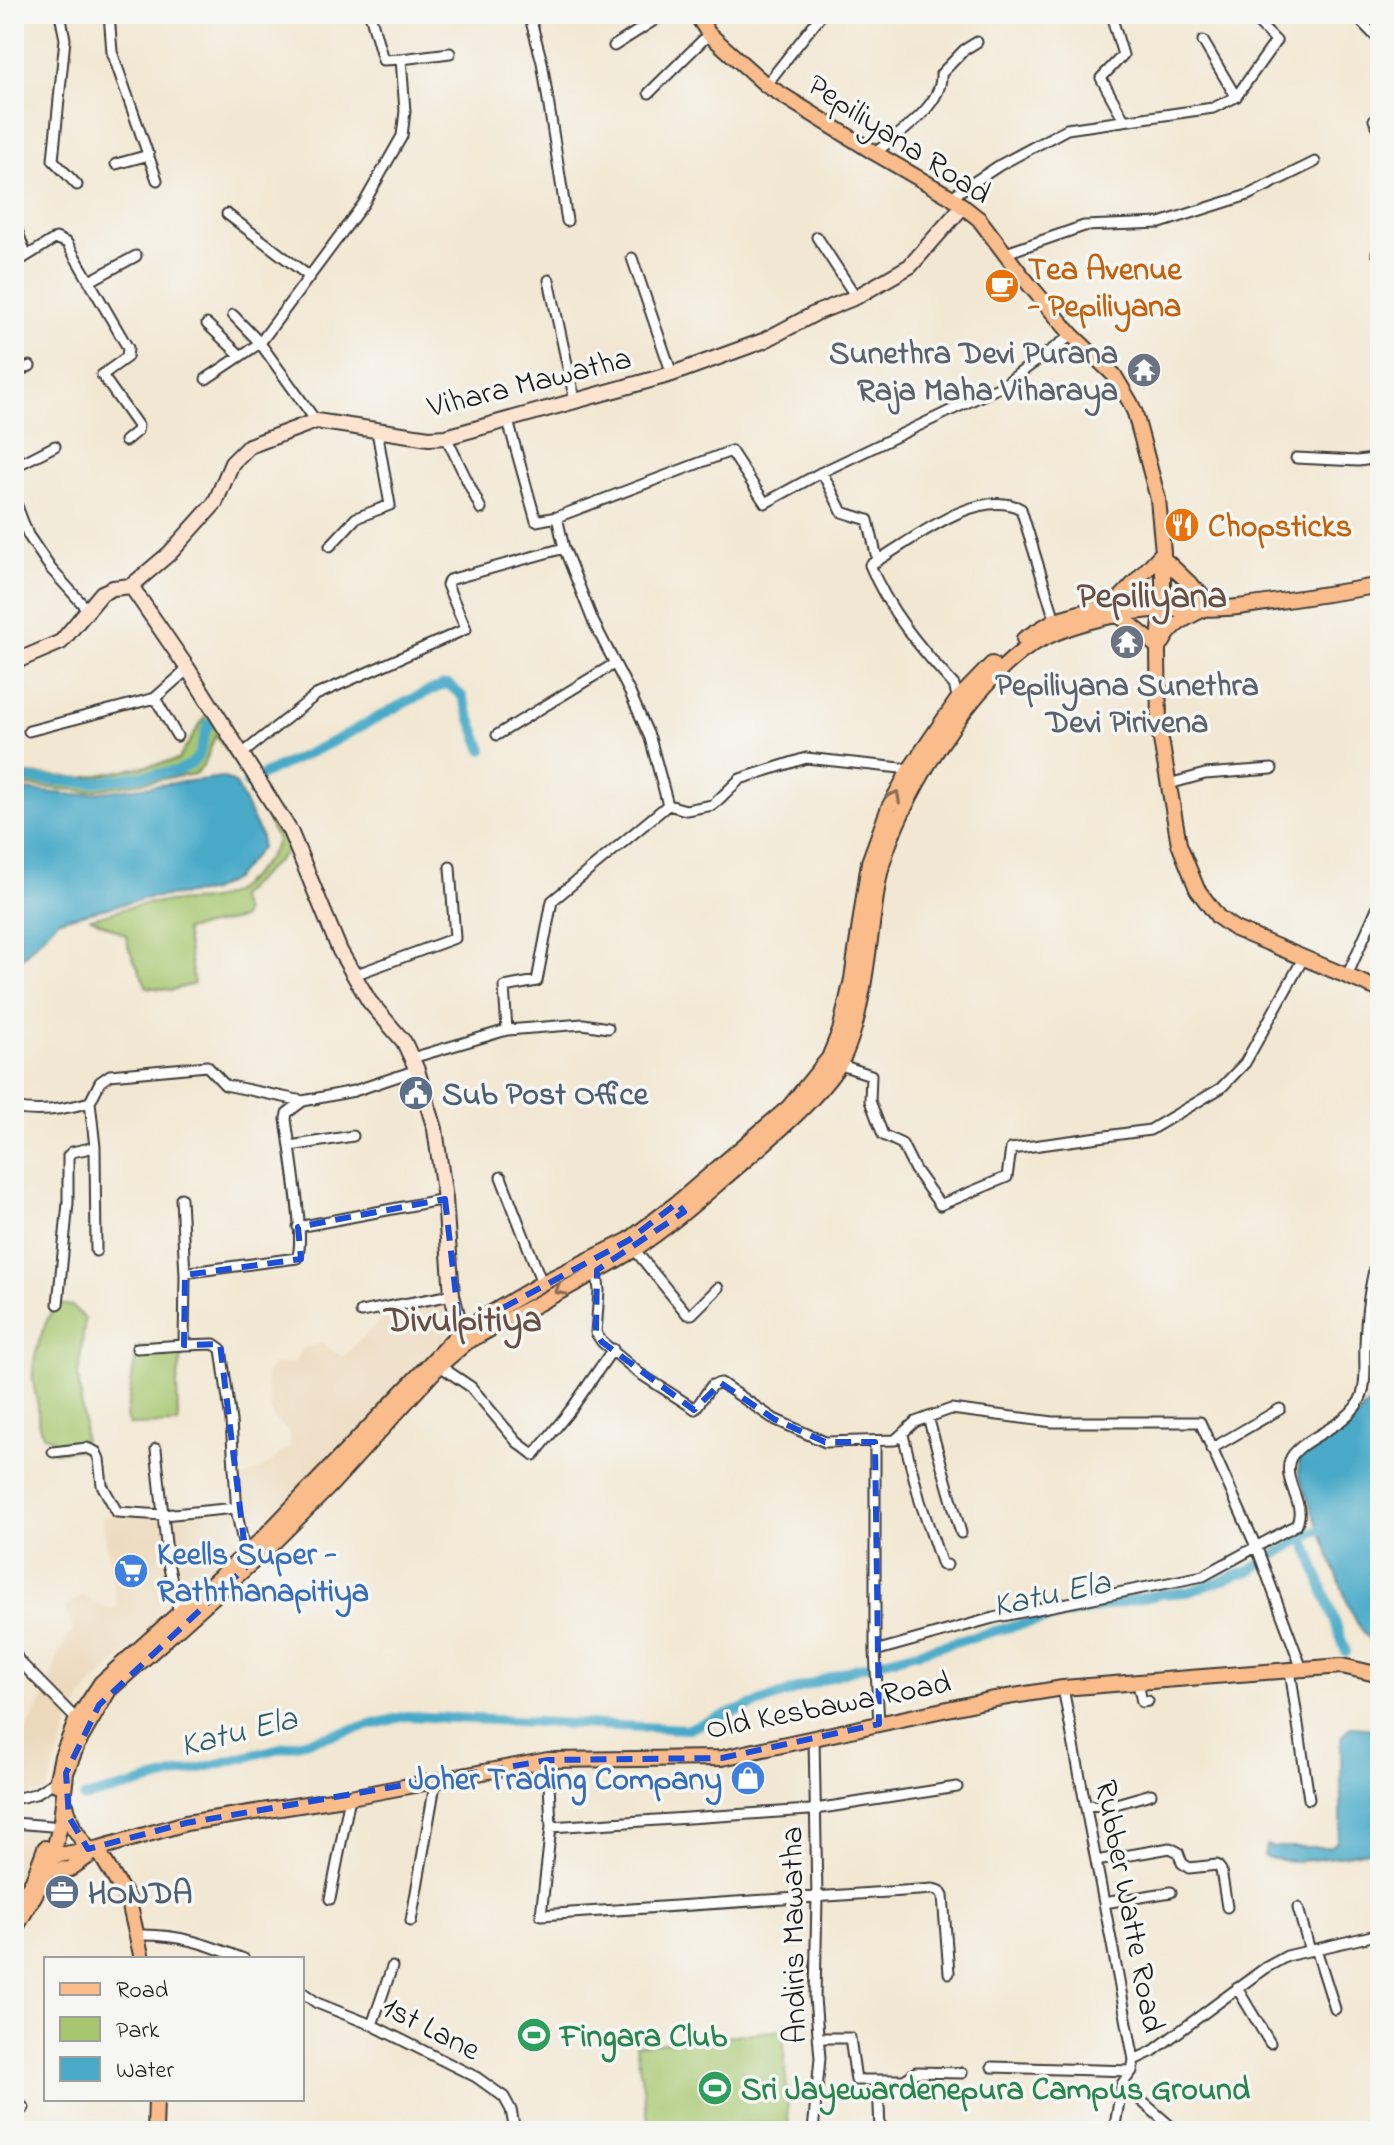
<svg xmlns="http://www.w3.org/2000/svg" width="1394" height="2145" viewBox="0 0 1394 2145" font-family="'Indie Flower',sans-serif">
<style>
.built{fill:#ecd8ba}
.green{fill:#a6c76f;stroke:#617246;stroke-width:2}
.water{fill:#49aac8;stroke:#326372;stroke-width:2}
.lines{fill:none;stroke-linecap:round;stroke-linejoin:round}
.canal{stroke:#49aac8;stroke-width:10}
.street-casing{stroke:#3c3a37;stroke-width:13}
.secondary-casing{stroke:#3c3a37;stroke-width:18}
.primary-casing{stroke:#3c3a37;stroke-width:18}
.street{stroke:#fff;stroke-width:9}
.secondary{stroke:#fde4d0;stroke-width:14}
.primary{stroke:#f9bc8a;stroke-width:14}
.oneway{stroke:#8a6c53}
.marked{fill:none;stroke:#1d4ed8;stroke-width:6;stroke-dasharray:16 10;stroke-linejoin:round}
.labels{text-anchor:middle;stroke-width:7;stroke-linejoin:round;paint-order:stroke}
.street-label{font-size:32px;fill:#1c1c1c;stroke:#f6f6f2}
.food-label{font-size:32px;font-weight:bold;fill:#c56008;stroke:#f6f6f2;text-anchor:start}
.worship-label{font-size:32px;font-weight:bold;fill:#5b616d;stroke:#f6f6f2;text-anchor:end}
.service-label{font-size:32px;font-weight:bold;fill:#4e5e75;stroke:#f6f6f2;text-anchor:start}
.shop-label{font-size:32px;font-weight:bold;fill:#366cbe;stroke:#f6f6f2;text-anchor:start}
.leisure-label{font-size:32px;font-weight:bold;fill:#27864d;stroke:#f6f6f2;text-anchor:start}
.water-label{font-size:34px;font-style:italic;fill:#305c69;stroke:#f6f6f2}
.quarter-label{font-size:36px;font-weight:bold;fill:#684e43;stroke:#f6f6f2}
</style>
<rect width="100%" height="100%" fill="#f6f6f2"/>
<filter id="ink" filterUnits="userSpaceOnUse"><feTurbulence type="fractalNoise" baseFrequency=".0125" numOctaves="2"/><feDisplacementMap in="SourceGraphic" scale="16" xChannelSelector="R" yChannelSelector="G"/><feConvolveMatrix kernelMatrix="1 2 1 2 8 2 1 2 1" color-interpolation-filters="sRGB"/></filter>
<filter id="wash" filterUnits="userSpaceOnUse"><feTurbulence type="fractalNoise" baseFrequency=".006" numOctaves="4" result="noise"/><feDisplacementMap in="SourceGraphic" scale="32" xChannelSelector="R" yChannelSelector="G"/><feGaussianBlur stdDeviation="1.8" result="paint"/><feColorMatrix in="noise" values="0 0 0 0 0 0 0 0 0 0 0 0 0 0 0 0 0 1.4 0 .05"/><feComposite in="paint" operator="in"/></filter>
<g filter="url(#wash)">
<rect width="100%" height="100%" fill="#f2e7d2"/>
<path class="built" d="M452,1295L460,1329L256,1537L103,1674L84,1695L70,1719L47,1792L14,1799V1753L48,1690L59,1651L73,1630L64,1607L82,1596L110,1609L117,1607L102,1517L117,1512L236,1508L235,1482L271,1463L280,1453L291,1446L289,1432L273,1418L266,1389V1375L272,1365L294,1363L303,1348L322,1344L343,1357L390,1311Z
M14,1823L42,1827L34,1858L14,1897Z"/>
<path class="green" d="M214,711L292,842L283,855L238,897L244,913L241,919L185,930L194,984L172,990L147,987L129,949L126,935L91,918C112,913 132,905 153,903C177,900 206,904 228,894C242,888 277,853 277,839L244,776L216,735C208,750 208,764 195,774L87,791L14,785V773L83,778L178,760L206,715Z
M58,1304L72,1306L85,1319L78,1376L84,1424L83,1449L53,1452L52,1438L44,1436C36,1426 39,1418 38,1406C37,1398 34,1389 33,1381C31,1362 44,1317 58,1304Z
M184,1345L177,1383L178,1424L129,1425L126,1417L137,1348Z
M783,2030L789,2131H650L636,2045Z"/>
<path class="water" d="M223,777L236,784L261,836V848L234,879L209,892L147,898L58,920L19,961H14V789L77,795Z
M1380,1278V1644L1369,1640L1353,1617L1299,1476V1458L1350,1424L1368,1405L1373,1388L1374,1302Z
M1350,1727L1380,1729V1849C1347,1854 1294,1868 1263,1856L1267,1845L1273,1847H1328L1336,1843L1341,1826V1737Z"/>
<g class="lines">
<path class="canal" d="M14,778L88,783L177,771L191,764L199,755L208,724L213,723
M247,783C273,768 300,758 326,745C366,725 402,701 444,685H449L462,696L483,750
M1304,1537L1321,1529L1333,1531
M84,1798L406,1716L687,1729L847,1671L1010,1627L1160,1594L1188,1592L1249,1571L1304,1537L1346,1652"/>
</g>
</g>
<g filter="url(#ink)">
<g class="lines">
<g class="street-casing">
<path id="street" d="M60,14L65,39L53,160L77,185
M109,14L112,52L157,180
M529,14L542,62L567,221
M1354,14L1380,41
M1114,25L1123,55L1101,78L1124,120
M1203,41L1236,97
M614,46L664,14
M401,59L450,53
M766,85L822,14
M649,93L709,34
M1374,120L1380,131
M875,153C898,134 943,106 941,74L964,50L977,42
M116,164L149,155
M951,197L1000,165L1067,129L1213,108L1236,97L1276,41L1249,14
M227,214L310,277
M14,222L24,249L22,259
M817,237L856,297
M1006,253L1084,226L1160,223L1248,195L1315,162
M1377,253L1380,258
M632,258L672,374
M14,261L22,259L56,238L67,243L128,348L127,357L102,375L138,426L137,431L125,441
M549,280L575,401
M90,281L136,256
M207,324L240,355
M14,373L30,366
M206,379L260,343L233,315
M316,421L260,343L364,203L402,136L405,111L401,59L383,60L370,14
M508,421L536,521L557,517L731,451L765,503L822,472L1002,386L1072,335
M446,437L481,509
M1296,458L1358,461L1380,458
M14,467L55,446
M822,472L842,512L868,520L876,554L880,559
M14,498L28,535L51,569L87,609
M557,517L564,548
M330,546L356,518L390,505L377,431
M155,698L177,736
M958,699L954,685C921,649 888,610 870,565C908,544 977,485 1021,509L1055,620
M29,731L155,698L188,669
M497,735L614,664
M242,754L316,695L466,629L447,585L449,580L564,548L593,621L630,693L650,738L668,805
M1169,784L1205,774L1272,769
M354,975L455,938L450,867
M1347,976L1380,901
M507,1030L583,1024L608,1028
M412,1058L507,1030L504,987L537,981L552,901L668,805L686,810L713,805L740,779L806,758L910,769L914,772
M835,1063L871,1075L870,1101L883,1135L902,1144L915,1170L940,1205L1007,1177L1011,1149L1150,1130L1221,1088L1245,1063L1304,957
M90,1102L95,1147L96,1251
M14,1108C40,1114 66,1109 90,1102L100,1082L110,1075L207,1066L225,1085L303,1101L354,1091L417,1070
M290,1146L353,1136
M501,1177L542,1283
M181,1198L185,1275
M298,1227L445,1199
M634,1249L687,1314H692L718,1288
M597,1270L599,1291L596,1333L602,1342L639,1373L695,1409L712,1385L721,1383L774,1419L825,1442L895,1440L915,1422L951,1409L1053,1422H1200L1258,1551L1302,1669
M58,1304L68,1203V1156L72,1152L95,1147
M361,1312L452,1295
M184,1345L214,1344L221,1349L231,1421L237,1514L246,1557
M137,1348L184,1345L185,1275L190,1272L297,1258C306,1240 289,1144 286,1119L287,1113L303,1101
M437,1364L471,1387L517,1442L534,1455L572,1408L613,1349
M928,1417L961,1533
M903,1435L920,1501L942,1565H947
M875,1442V1651L879,1724
M156,1449L163,1515L236,1508
M1211,1449L1280,1409
M53,1452L87,1448L96,1452L99,1459L102,1485L117,1512L163,1515L168,1563L179,1613
M14,1493V1500
M875,1651L993,1618L1203,1576L1296,1525C1308,1506 1282,1482 1290,1460C1298,1438 1350,1428 1362,1395C1367,1380 1364,1362 1365,1346C1366,1313 1369,1282 1380,1249
M14,1652L19,1661L80,1723
M1290,1670L1309,1799
M1138,1683L1142,1702L1148,1701
M1063,1688L1134,2060L1132,2071L1122,2084L1114,2131
M548,1760L551,1827L541,1915L933,1889L940,1891L943,1896L949,1973
M14,1799L35,1794L56,1781
M1085,1805L1109,1806L1151,1794
M14,1823L51,1826
M551,1827L809,1810L957,1787
M1096,1861L1170,1848L1178,1852L1182,1863L1189,1868L1217,1865L1221,1870L1227,1907
M330,1899L350,1797
M1104,1903L1171,1892
M1298,1908L1310,1951
M411,1921L436,1779
M138,1935C179,1934 206,1944 244,1959
M1316,1949L1335,2009
M1237,1988L1270,2043
M302,1992L317,2003L372,2025L476,2077L504,2097L511,2110L515,2131
M372,2025L392,1967
M819,2038H850L856,2080H904L916,2072L962,2073
M1134,2060L1153,2051L1265,1968L1287,1956L1380,1934
M992,2067L1132,2071
M878,2080L880,2131
M1122,2084L1176,2131
M14,2099L24,2108
M813,2131L820,2058L815,1998L817,1897L814,1738"/>
</g>
<g class="secondary-casing">
<path id="secondary" d="M131,586L188,669L290,831L340,951L369,1001L404,1042L417,1070L435,1129L445,1199L452,1295L461,1331L467,1341
M14,662L61,642L102,593L113,588L131,586L170,553L215,503L232,463L249,446L316,421L429,438L446,437L672,374L763,341L816,313L856,297L910,266L963,206"/>
</g>
<g class="primary-casing">
<path id="primary" d="M696,14L709,34L766,85L875,153L951,197L979,219L1022,276L1072,335L1114,375L1130,402L1135,413L1158,499L1163,552V599L1158,651L1159,728L1179,844L1197,889L1218,917L1235,929L1380,990
M1163,558L1205,598
M1112,607L1163,552
M1120,616L1158,647
M1024,639L1055,620L1090,610L1148,600L1208,598
M1163,642C1172,624 1186,618 1204,609
M56,1784L62,1756L76,1721L101,1683L260,1541L461,1331L542,1283L629,1240L677,1203L789,1107L829,1058L840,1031L852,979L869,862L889,807L910,769L958,699L992,664
M66,1805L73,1827L88,1849
M100,1848L102,1857L129,1902L142,1959
M53,1856L100,1848L186,1823L350,1797L548,1760L722,1758L989,1700L1063,1688L1342,1666L1380,1675
M49,1870L70,1869L96,1851
M14,1910L33,1880L45,1848
M14,1931L49,1870L61,1821L66,1773L77,1745L109,1690L267,1549L328,1488L439,1366L467,1342C522,1311 580,1283 633,1250C675,1223 712,1188 750,1156C781,1129 813,1102 837,1068C865,1027 869,929 879,878C893,806 975,674 1040,640C1077,621 1125,611 1166,609C1190,608 1215,610 1238,607C1285,600 1333,594 1380,585
M155,2131L156,2099"/>
</g>
<use href="#street" class="street"/>
<use href="#secondary" class="secondary"/>
<use href="#primary" class="primary"/>
</g>
<defs><path id="oneway-chevron" d="M-2-3.5L2.5 0L-2 3.5" fill="none" stroke-width="1.6" stroke-linecap="round" stroke-linejoin="round" transform="scale(2)"/></defs>
<g class="oneway">
<use href="#oneway-chevron" transform="translate(895 796) rotate(-62)"/>
<use href="#oneway-chevron" transform="translate(560 1290) rotate(151)"/>
</g>
</g>
<path class="marked" d="M445,1199L460,1331L629,1240L677,1203L684,1212L597,1270L596,1333L602,1342L694,1410L721,1383L774,1419L825,1442H875L879,1724L722,1758L548,1760L186,1823L88,1849L69,1817L66,1773L99,1705L247,1566L220,1344L184,1345L185,1275L301,1259L298,1227Z"/>
<defs>
<g id="cafe-disc" transform="scale(1.8)"><circle r="9.5" fill="#e8710a" stroke="#f6f6f2"/><path d="M-5.5-4.5H6V0H3Q3 3.5 0 3.5H-2.5Q-5.5 3.5-5.5 0ZM3-3.2v2h1.7v-2ZM-6 4.5H4V6H-6Z" fill="#fff"/></g>
<g id="temple-disc" transform="scale(1.8)"><circle r="9.5" fill="#6b7280" stroke="#f6f6f2"/><path d="M0-6L5-2H3V0L6.5 2.5H4V6H1.5V3h-3V6H-4V2.5H-6.5L-3 0V-2H-5Z" fill="#fff"/></g>
<g id="restaurant-disc" transform="scale(1.8)"><circle r="9.5" fill="#e8710a" stroke="#f6f6f2"/><path d="M-5-6h1v4h1v-4h1v4h1v-4h1v5L-1.5 .5V6h-2V.5L-5-1ZM5-6V6H3V1.5H1.5Q1.5-4 5-6Z" fill="#fff"/></g>
<g id="civic-disc" transform="scale(1.8)"><circle r="9.5" fill="#5c6f8a" stroke="#f6f6f2"/><path d="M-.6-6.5H3V-4.5H.6V-3L4-1V1h2V6H-6V1h2V-1L-.6-3ZM-1.2 2.5V6h2.4V2.5Z" fill="#fff"/></g>
<g id="supermarket-disc" transform="scale(1.8)"><circle r="9.5" fill="#3f7fe0" stroke="#f6f6f2"/><path d="M-6-5.5h2.5l.6 2H6L4.5 2H-2.5L-4.4-4H-6ZM-1.5 3.2a1.3 1.3 0 1 0 .1 0ZM3 3.2a1.3 1.3 0 1 0 .1 0Z" fill="#fff"/></g>
<g id="shop-disc" transform="scale(1.8)"><circle r="9.5" fill="#3f7fe0" stroke="#f6f6f2"/><path d="M-5-2.5h2.3a2.7 3.5 0 0 1 5.4 0H5L5.5 6h-11ZM-1.5-2.5h3a1.5 2.3 0 0 0-3 0Z" fill="#fff"/></g>
<g id="office-disc" transform="scale(1.8)"><circle r="9.5" fill="#5c6f8a" stroke="#f6f6f2"/><path d="M-6-3h4V-5.5h4V-3h4V5H-6ZM-1-4.5V-3h2v-1.5ZM-6 0V1H6V0Z" fill="#fff"/></g>
<g id="stadium-disc" transform="scale(1.8)"><circle r="9.5" fill="#2e9e5b" stroke="#f6f6f2"/><path d="M0-5a6.5 5 0 1 0 0 10a6.5 5 0 1 0 0-10ZM-3.5-1.8h7v3.6h-7Z" fill="#fff"/></g>
</defs>
<g fill-rule="evenodd">
<use href="#cafe-disc" x="1002" y="286"/>
<use href="#temple-disc" x="1144" y="370"/>
<use href="#restaurant-disc" x="1182" y="525"/>
<use href="#temple-disc" x="1127" y="642"/>
<use href="#civic-disc" x="416" y="1093"/>
<use href="#supermarket-disc" x="131" y="1571"/>
<use href="#shop-disc" x="748" y="1778"/>
<use href="#office-disc" x="62" y="1892"/>
<use href="#stadium-disc" x="534" y="2035"/>
<use href="#stadium-disc" x="715" y="2088"/>
</g>
<g class="labels">
<g class="street-label">
<text transform="translate(900 138) rotate(33)" y="11">Pepiliyana Road</text>
<text transform="translate(529 381) rotate(-14)" y="11">Vihara Mawatha</text>
<text transform="translate(828 1704) rotate(-11)" y="11">Old Kesbawa Road</text>
<text transform="translate(1131 1906) rotate(79)" y="11">Rubber Watte Road</text>
<text transform="translate(792 1935) rotate(-91)" y="11">Andiris Mawatha</text>
<text transform="translate(432 2027) rotate(27)" y="11">1st Lane</text>
</g>
<g class="food-label">
<text x="1028" y="279">Tea Avenue<tspan x="1028" dy="37">- Pepiliyana</tspan></text>
<text x="1208" y="536">Chopsticks</text>
</g>
<g class="worship-label">
<text x="1118" y="363">Sunethra Devi Purana<tspan x="1118" dy="37">Raja Maha Viharaya</tspan></text>
<text x="1127" y="695" text-anchor="middle">Pepiliyana Sunethra<tspan x="1127" dy="37">Devi Pirivena</tspan></text>
</g>
<g class="service-label">
<text x="442" y="1104">Sub Post Office</text>
<text x="88" y="1903">HONDA</text>
</g>
<g class="shop-label">
<text x="157" y="1564">Keells Super -<tspan x="157" dy="37">Raththanapitiya</tspan></text>
<text x="722" y="1789" text-anchor="end">Joher Trading Company</text>
</g>
<g class="leisure-label">
<text x="560" y="2046">Fingara Club</text>
<text x="741" y="2099">Sri Jayewardenepura Campus Ground</text>
</g>
<g class="water-label">
<text transform="translate(1051 1592) rotate(-12)" y="12">Katu Ela</text>
<text transform="translate(238 1730) rotate(-14)" y="12">Katu Ela</text>
</g>
<g class="quarter-label">
<text x="1152" y="607">Pepiliyana</text>
<text x="463" y="1331">Divulpitiya</text>
</g>
</g>
<rect width="1394" height="2145" fill="none" stroke="#f6f6f2" stroke-width="48"/>
<rect x="44" y="1957" width="260" height="144" fill="#f6f6f2" stroke="#9f9f9c" stroke-width="2"/>
<rect x="60" y="1983" width="40" height="12" fill="#f9bc8a" stroke="#9f9f9c" stroke-width="2"/>
<text x="116" y="1997" font-size="24" fill="#1c1c1c">Road</text>
<rect x="60" y="2017" width="40" height="24" fill="#a6c76f" stroke="#9f9f9c" stroke-width="2"/>
<text x="116" y="2037" font-size="24" fill="#1c1c1c">Park</text>
<rect x="60" y="2057" width="40" height="24" fill="#49aac8" stroke="#9f9f9c" stroke-width="2"/>
<text x="116" y="2077" font-size="24" fill="#1c1c1c">Water</text>
</svg>
